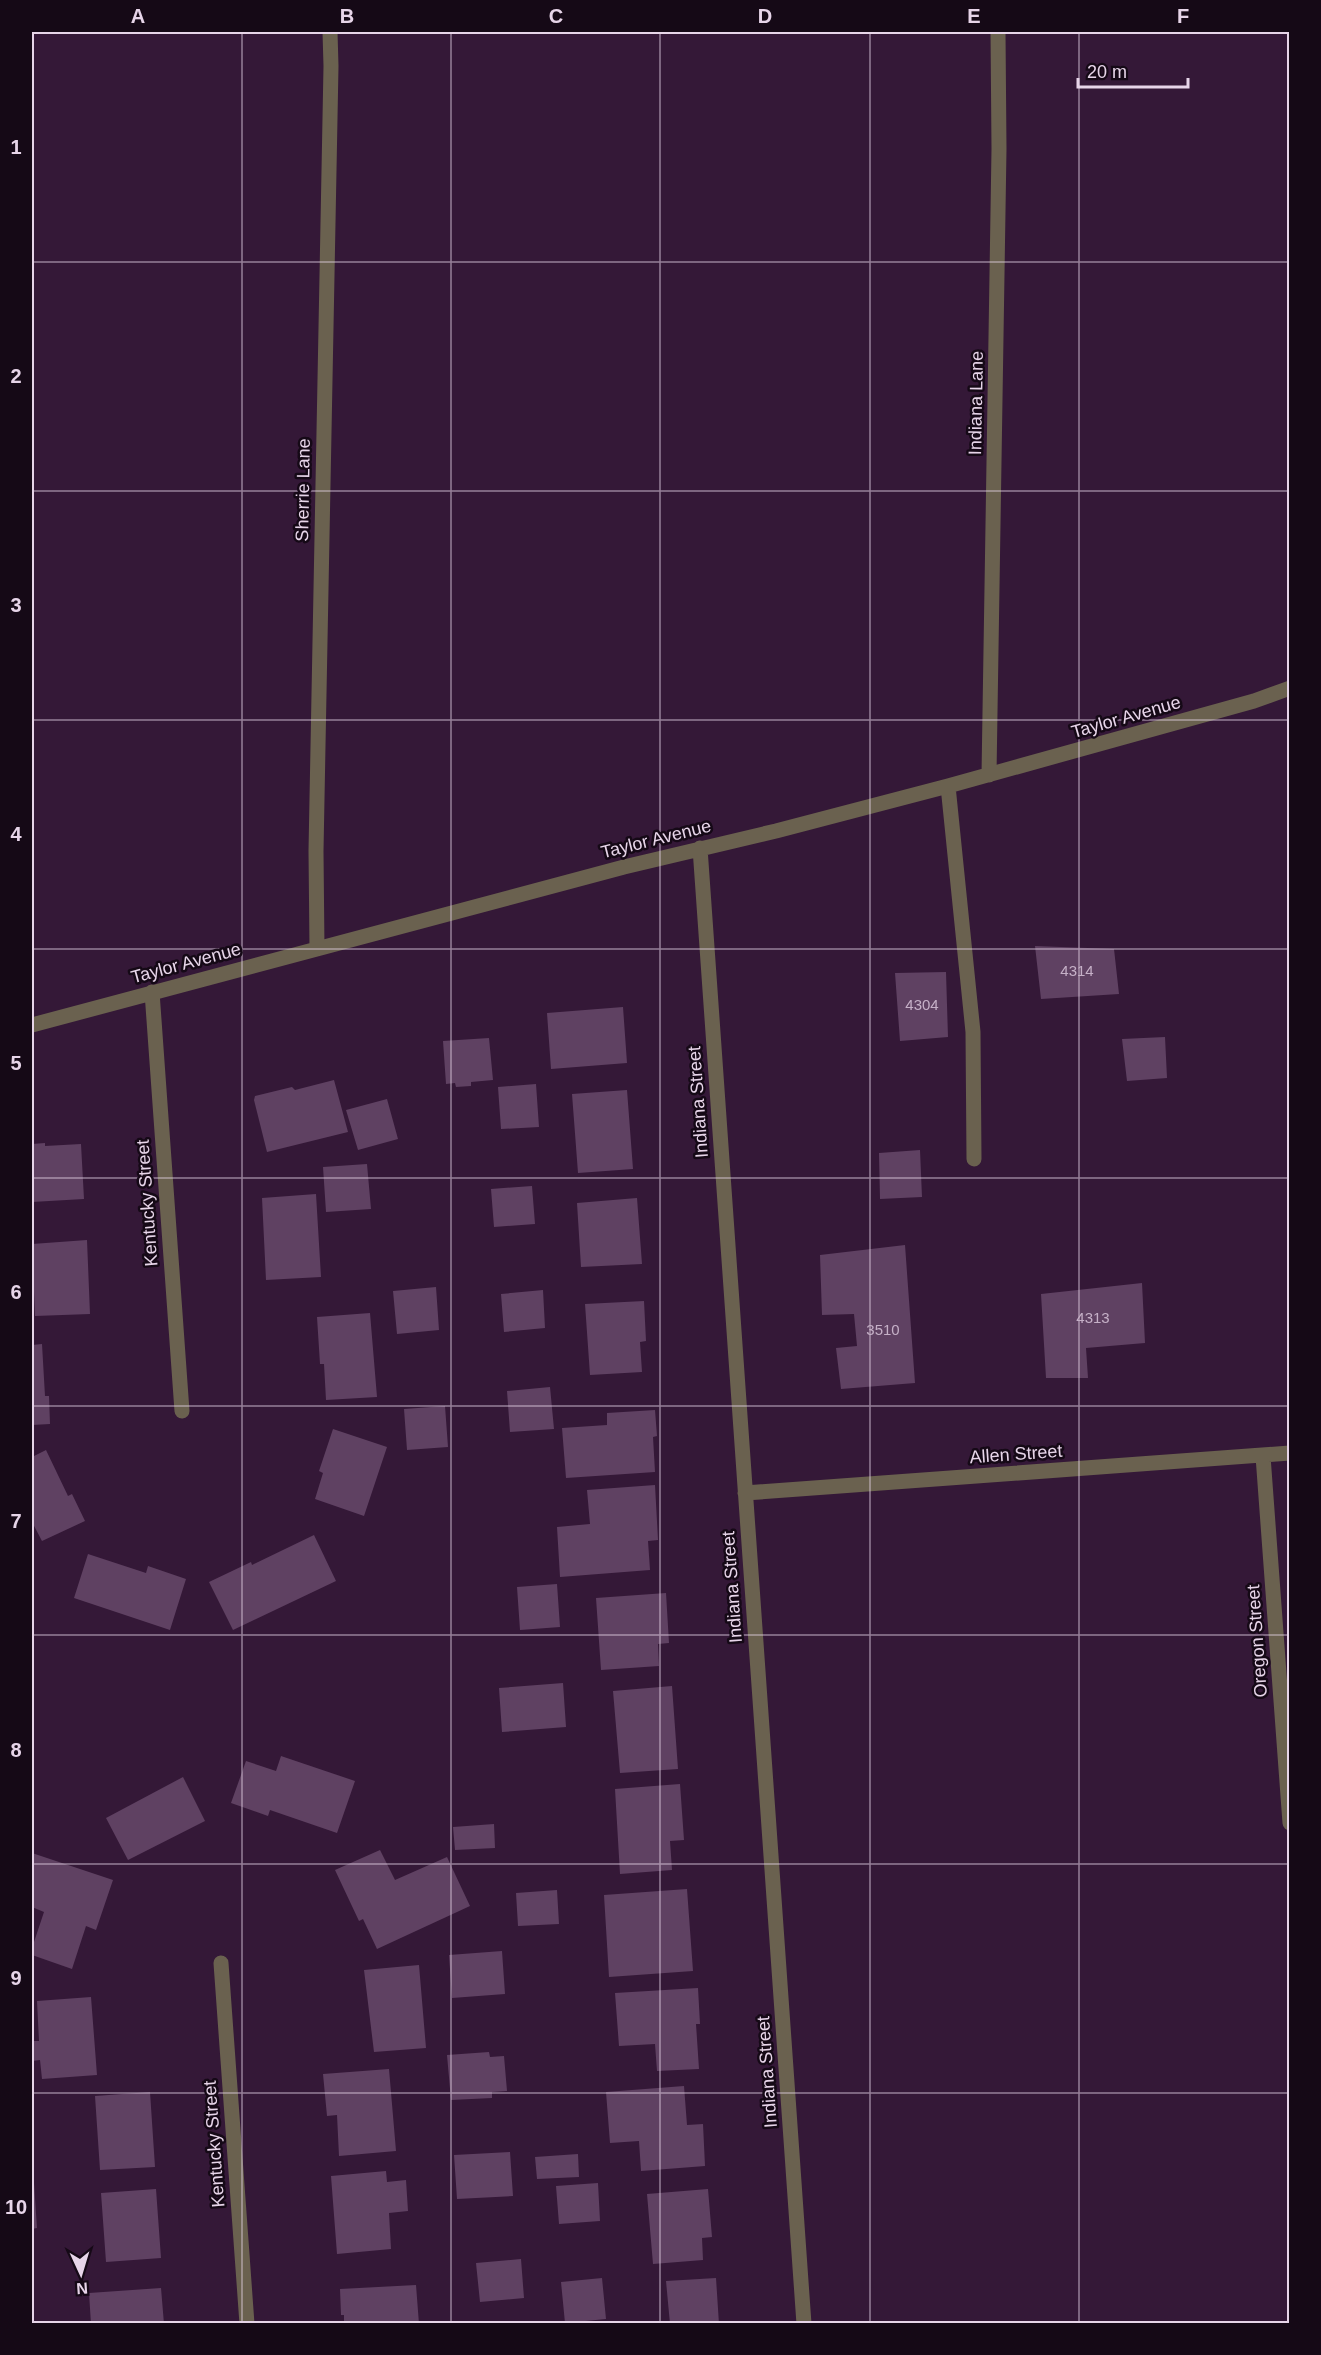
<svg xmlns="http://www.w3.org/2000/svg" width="1321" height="2355" viewBox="0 0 1321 2355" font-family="Helvetica,sans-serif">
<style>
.building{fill:#5f4162}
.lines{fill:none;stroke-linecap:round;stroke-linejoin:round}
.minor{stroke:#6a614f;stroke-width:15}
.grid{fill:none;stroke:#e7d5e9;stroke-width:1.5;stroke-opacity:0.55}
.labels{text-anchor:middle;stroke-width:5;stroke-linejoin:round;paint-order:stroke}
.number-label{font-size:15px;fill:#c5b0c7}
.street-label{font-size:18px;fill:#e7d5e9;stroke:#150916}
.neatline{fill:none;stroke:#e7d5e9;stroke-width:2}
.grid-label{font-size:20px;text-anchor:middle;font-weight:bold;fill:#e7d5e9}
</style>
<rect width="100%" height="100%" fill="#341837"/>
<path class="building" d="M1035,946L1114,949L1119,994L1041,999Z
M946,972L948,1037L900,1041L895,973Z
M623,1007L627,1063L551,1069L547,1013Z
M1165,1037L1167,1078L1127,1081L1122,1039Z
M489,1038L493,1080L471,1082V1086L456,1087L455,1083L446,1084L443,1041Z
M334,1080L348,1132L267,1152L254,1100L255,1096L292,1087L295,1090Z
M536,1084L539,1127L501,1129L498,1087Z
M627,1090L633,1169L578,1173L572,1094Z
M387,1099L398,1139L358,1150L346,1110Z
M45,1143V1146L81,1144L84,1199L32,1202V1144Z
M920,1150L922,1197L880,1199L879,1153Z
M367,1164L371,1209L326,1212L323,1167Z
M532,1186L535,1224L494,1227L491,1189Z
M316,1194L321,1277L266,1280L262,1198Z
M637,1198L642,1264L581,1267L577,1203Z
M87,1240L90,1314L35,1316L32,1244Z
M905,1245L915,1383L841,1389L836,1348L857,1346L854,1314L822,1315L820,1255Z
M1142,1283L1145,1343L1086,1348L1088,1378H1046L1041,1294Z
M436,1287L439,1330L397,1334L393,1291Z
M543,1290L545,1328L504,1332L501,1294Z
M644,1301L646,1341L640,1342L642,1372L590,1375L585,1304Z
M370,1313L377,1397L326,1400L324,1364H320L317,1317Z
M42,1344L45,1396H49L50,1424L32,1425V1345Z
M550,1387L554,1429L510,1432L507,1391Z
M445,1406L448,1447L407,1450L404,1409Z
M655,1410L657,1436L653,1437L655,1472L566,1478L562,1428L607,1425V1413Z
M333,1429L387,1447L364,1516L315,1499L323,1473L319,1471Z
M46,1450L68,1496L72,1494L85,1521L42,1541L32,1522V1457Z
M655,1485L658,1540L648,1541L650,1570L560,1577L557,1527L590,1524L587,1490Z
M314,1535L336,1581L233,1630L209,1582L251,1562L252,1565Z
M88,1554L146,1573L148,1566L186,1579L170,1630L74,1598Z
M557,1584L560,1627L520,1630L517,1587Z
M666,1593L669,1643L658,1644L659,1666L601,1670L596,1598Z
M563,1683L566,1727L502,1732L499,1688Z
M672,1686L678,1769L620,1773L613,1691Z
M281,1756L355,1781L337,1833L270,1810L268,1816L231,1803L246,1761L276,1771Z
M183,1777L205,1821L128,1860L106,1818Z
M680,1784L684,1840L670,1841L672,1870L620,1874L615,1789Z
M494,1824L495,1848L455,1850L453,1827Z
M380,1850L395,1880L447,1857L470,1906L377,1949L363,1919L359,1921L335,1870Z
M32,1853L113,1880L96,1930L86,1926L72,1969L32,1955V1948L44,1912L32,1907Z
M687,1889L693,1971L609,1977L604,1895Z
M557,1890L559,1924L518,1926L516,1893Z
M502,1951L505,1994L452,1998L449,1955Z
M419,1965L426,2048L374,2052L364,1970Z
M698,1988L700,2024H696L699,2069L657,2071L655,2044L619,2046L615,1993Z
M91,1997L97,2075L42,2079L40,2060L32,2061V2041H39L37,2001Z
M489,2052L490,2057L504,2056L507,2091L492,2092V2098L451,2100L447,2055Z
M389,2069L396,2151L339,2156L337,2115L327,2116L323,2074Z
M684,2086L687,2125L703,2124L705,2166L641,2171L639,2141L610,2143L606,2092Z
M150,2092L155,2167L100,2170L95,2096Z
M510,2152L513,2196L457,2199L454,2155Z
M578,2154L579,2177L537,2179L535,2157Z
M386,2171L387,2182L406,2180L408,2211L389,2213L391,2249L337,2254L331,2176Z
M32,2183H34L37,2228L32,2229Z
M598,2183L600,2221L559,2224L556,2186Z
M156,2189L161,2258L106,2262L101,2193Z
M708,2189L712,2237L702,2238L703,2260L653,2264L647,2194Z
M521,2259L524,2298L480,2302L476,2263Z
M602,2278L606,2319L565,2323L561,2282Z
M716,2278L719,2324H670L666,2281Z
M416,2285L419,2324H344V2315H341L340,2289Z
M161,2288L164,2324H91L89,2293Z"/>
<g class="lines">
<path class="minor" d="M989,775L999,149L998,32
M948,786L973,1032L974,1159
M700,848L804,2324
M317,949L316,851L331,66L330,32
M152,992L182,1411
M32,1025L624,867L776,831L948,786L1254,701L1290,688
M1263,1456L1290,1823
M745,1493L1290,1453
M221,1963L247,2324"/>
</g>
<path class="grid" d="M242,32V2324M451,32V2324M660,32V2324M870,32V2324M1079,32V2324M32,262H1290M32,491H1290M32,720H1290M32,949H1290M32,1178H1290M32,1406H1290M32,1635H1290M32,1864H1290M32,2093H1290"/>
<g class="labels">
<g class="number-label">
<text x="1077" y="976">4314</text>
<text x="922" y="1010">4304</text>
<text x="1093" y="1323">4313</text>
<text x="883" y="1335">3510</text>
</g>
<g class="street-label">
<text transform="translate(976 403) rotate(-89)" y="6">Indiana Lane</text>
<text transform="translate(303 490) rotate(-89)" y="6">Sherrie Lane</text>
<text transform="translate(1126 717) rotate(-16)" y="6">Taylor Avenue</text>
<text transform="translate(656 839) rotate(-14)" y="6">Taylor Avenue</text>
<text transform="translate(186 963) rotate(-15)" y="6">Taylor Avenue</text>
<text transform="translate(698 1102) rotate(-94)" y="6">Indiana Street</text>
<text transform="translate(147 1203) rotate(-94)" y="6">Kentucky Street</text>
<text transform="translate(1016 1454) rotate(-4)" y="6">Allen Street</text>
<text transform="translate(732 1587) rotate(-94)" y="6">Indiana Street</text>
<text transform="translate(1257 1641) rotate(-94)" y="6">Oregon Street</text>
<text transform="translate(767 2072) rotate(-94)" y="6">Indiana Street</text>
<text transform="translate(214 2144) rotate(-94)" y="6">Kentucky Street</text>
</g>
</g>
<rect width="1321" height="2355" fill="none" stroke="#150916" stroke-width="66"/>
<g transform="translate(81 2274) rotate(176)" stroke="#150916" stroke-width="4.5" paint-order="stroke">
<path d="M0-4.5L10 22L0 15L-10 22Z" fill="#e7d5e9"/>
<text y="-9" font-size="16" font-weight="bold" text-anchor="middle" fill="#e7d5e9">N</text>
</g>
<path d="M1078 78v9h110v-9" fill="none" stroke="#e7d5e9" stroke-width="3"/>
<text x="1087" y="78" font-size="18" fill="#e7d5e9" stroke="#150916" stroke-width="4.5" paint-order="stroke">20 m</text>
<rect x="33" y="33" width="1255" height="2289" class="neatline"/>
<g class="grid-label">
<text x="138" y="23">A</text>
<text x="347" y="23">B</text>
<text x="556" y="23">C</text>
<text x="765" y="23">D</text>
<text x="974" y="23">E</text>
<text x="1183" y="23">F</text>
<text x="16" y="154">1</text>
<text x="16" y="383">2</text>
<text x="16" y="612">3</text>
<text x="16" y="841">4</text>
<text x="16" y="1070">5</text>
<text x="16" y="1299">6</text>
<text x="16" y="1528">7</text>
<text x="16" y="1757">8</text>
<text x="16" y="1985">9</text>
<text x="16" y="2214">10</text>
</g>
</svg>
